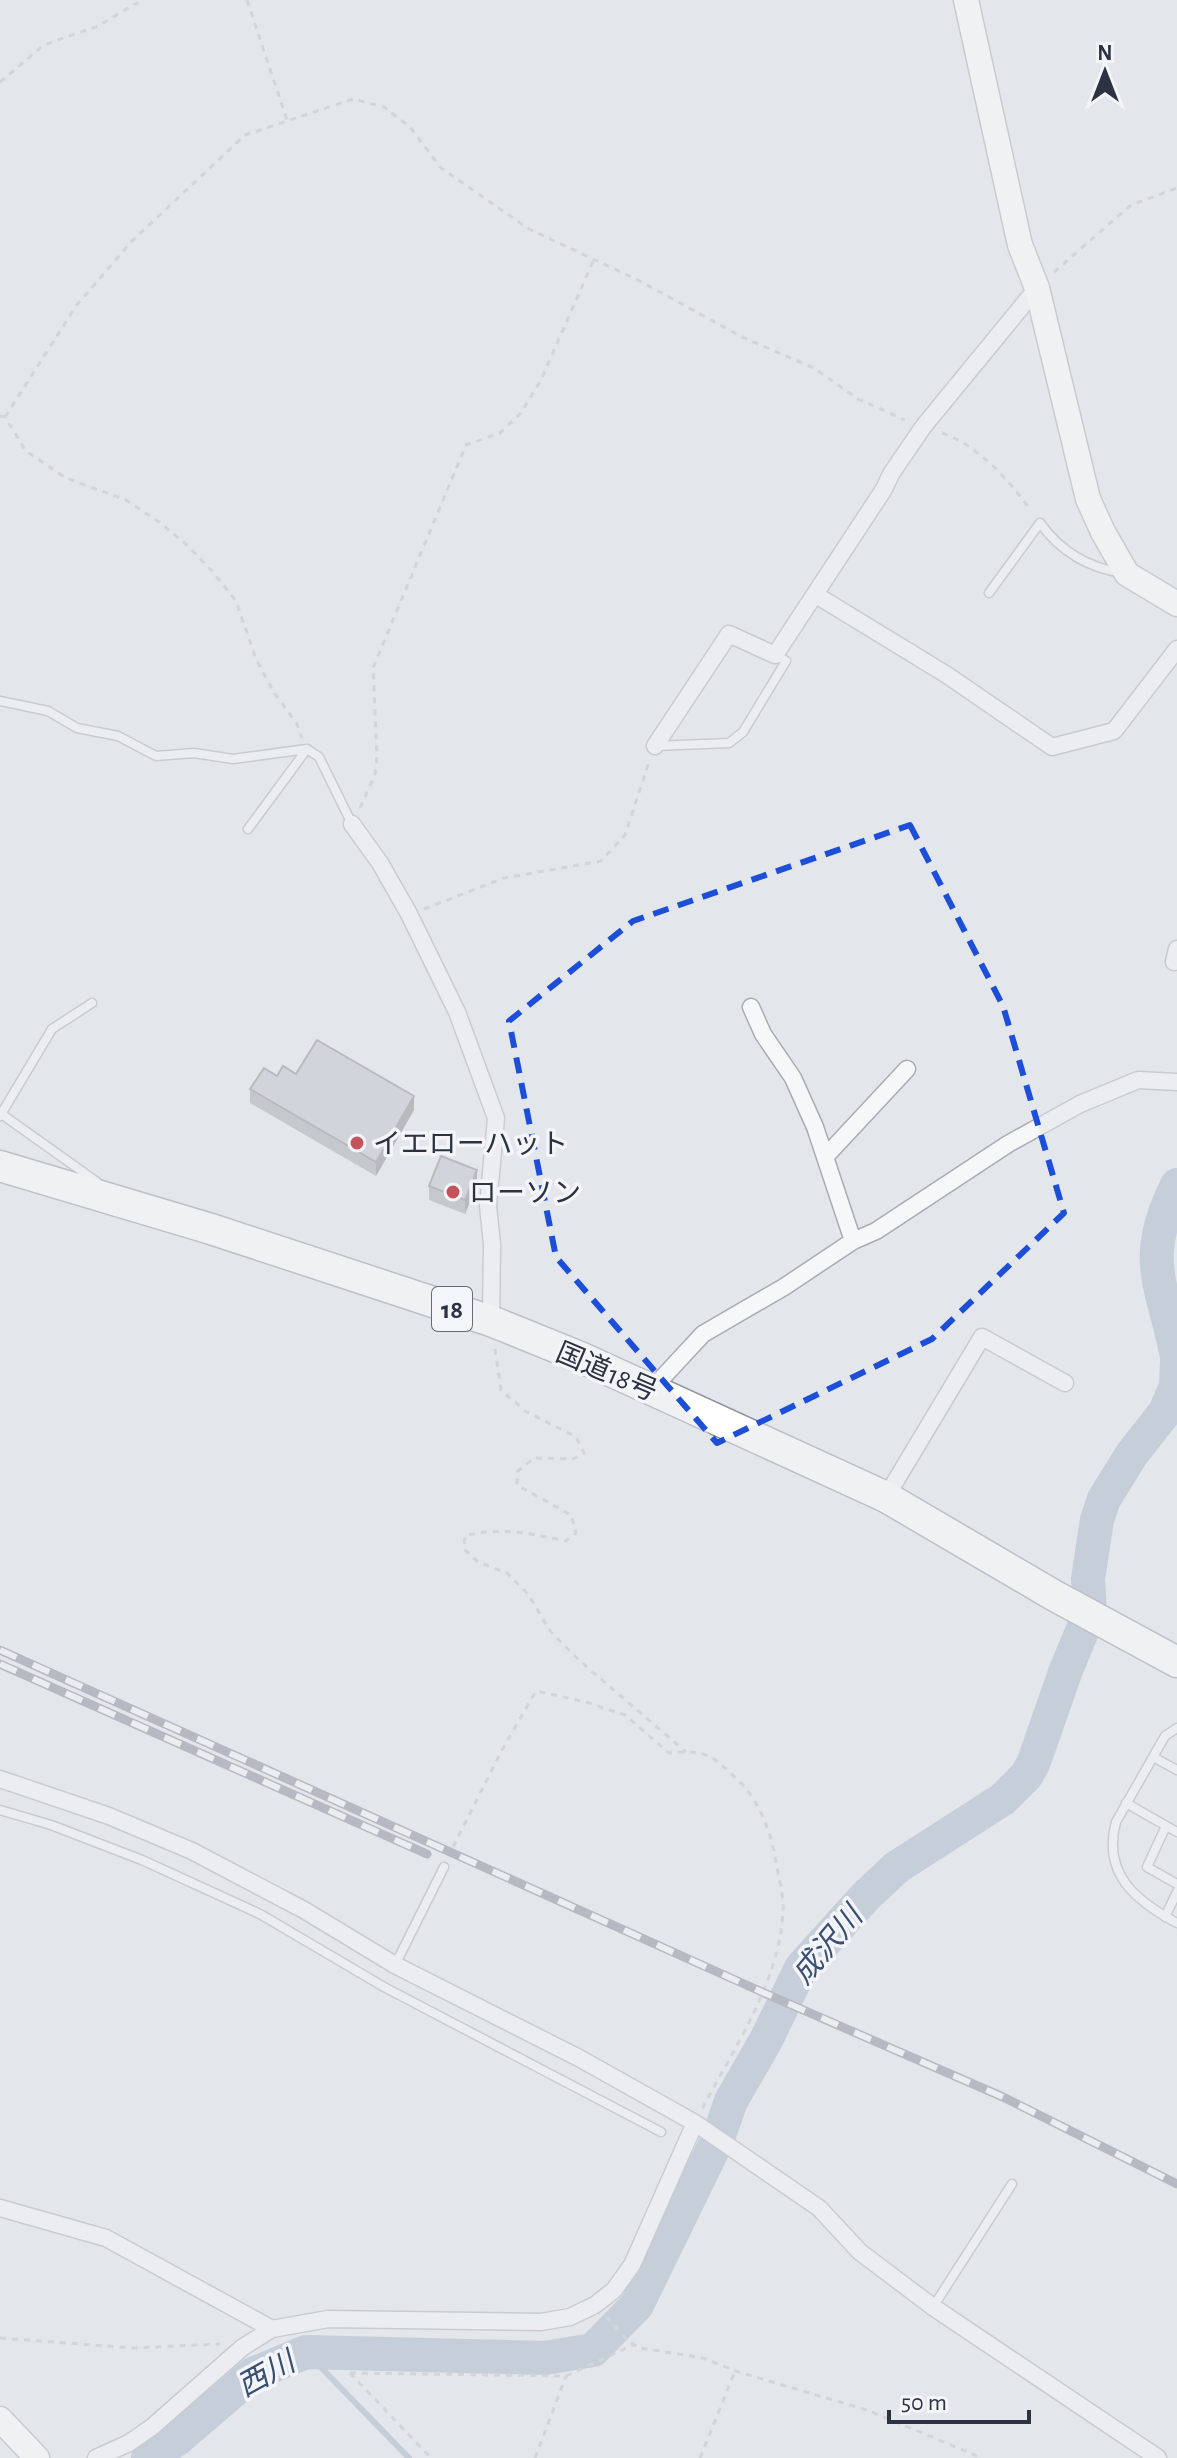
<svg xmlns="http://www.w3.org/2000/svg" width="1177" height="2458" viewBox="0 0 1177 2458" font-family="'Alegreya Sans','Noto Sans JP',sans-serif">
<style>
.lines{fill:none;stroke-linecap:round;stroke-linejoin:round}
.stream{stroke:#a2b1c7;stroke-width:6}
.river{stroke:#a2b1c7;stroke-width:34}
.lane-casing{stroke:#a8acb4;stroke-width:11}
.street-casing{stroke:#a8acb4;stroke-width:19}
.secondary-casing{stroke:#a8acb4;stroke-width:27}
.highway-casing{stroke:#8c92a0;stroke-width:33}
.path{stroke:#bdc0c5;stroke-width:3;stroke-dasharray:6 6;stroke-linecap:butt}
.lane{stroke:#f6f7f9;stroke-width:8}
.street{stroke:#f6f7f9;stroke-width:16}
.secondary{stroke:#fff;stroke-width:24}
.highway{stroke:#fff;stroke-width:30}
.rail-casing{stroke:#7e8493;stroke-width:9}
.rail{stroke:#f3f5f8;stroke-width:6;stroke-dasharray:18;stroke-linecap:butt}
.wall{fill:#a1a4ab}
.shaded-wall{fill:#83868b}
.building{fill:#bbbfc7;stroke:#83868b;stroke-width:2}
.marked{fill:none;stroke:#1d4ed8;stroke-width:6;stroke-dasharray:16 10;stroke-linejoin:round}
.poi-dot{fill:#c4545c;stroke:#f3f5f8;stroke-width:3}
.labels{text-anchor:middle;stroke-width:7;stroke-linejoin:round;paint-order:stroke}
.shield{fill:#f3f5f8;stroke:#686c78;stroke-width:2}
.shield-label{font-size:26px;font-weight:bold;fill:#2c3241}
.poi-label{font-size:28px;fill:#2c3241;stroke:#f3f5f8;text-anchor:start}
.street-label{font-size:28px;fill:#2c3241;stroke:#f3f5f8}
.water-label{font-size:30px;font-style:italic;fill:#3a4f72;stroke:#f3f5f8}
</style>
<rect width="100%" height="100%" fill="#e3e6ea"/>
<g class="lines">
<path class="stream" d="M306,2352L409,2458"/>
<path class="river" d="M1177,1185C1140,1260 1162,1282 1177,1356
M148,2458L176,2440L253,2374L306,2352L545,2358L593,2350L637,2305L717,2141L731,2101L766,2040L801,1968L865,1897L897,1867L1003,1799L1026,1776L1033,1764L1066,1670L1090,1612L1088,1579L1097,1520L1104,1499L1132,1454L1165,1412L1176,1386L1177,1362"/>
<g class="lane-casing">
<path id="lane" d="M989,593L1040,523C1061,552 1088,568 1123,573
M0,701L48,711L77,728L118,736L156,756L194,753L233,759L307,749L319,757L352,824
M655,746L729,743L743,732L786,661L776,655
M248,829L307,749
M0,1113L97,1182
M0,1116L52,1029L92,1003
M1177,1728L1165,1736L1116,1822C1102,1874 1136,1901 1177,1923
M1153,1757L1177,1770
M1126,1803L1177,1832
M0,1810L51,1825L142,1860L260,1914L384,1987L661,2132
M1166,1826L1147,1867L1177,1884
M1165,1917L1177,1892
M395,1965L444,1867
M933,2307L1012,2184"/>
</g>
<g class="street-casing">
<path id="street" d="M816,595L947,675L1052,747L1114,731L1177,649
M655,746L729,634L775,655L884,489L891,474L923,427L1037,288
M352,824L380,863L409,914L457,1012L496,1118L488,1206L492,1244L491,1321
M1174,962L1177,949
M751,1007L763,1034L793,1078L815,1127L853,1241
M825,1157L907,1069
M651,1390L703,1334L784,1287L853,1241L876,1231L1008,1144L1080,1104L1138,1080L1177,1082
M886,1497L982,1337L1065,1383
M0,1779L109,1816L192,1851L304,1910L395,1965L579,2058L695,2123L819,2208L860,2252L933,2307L1158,2458
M0,2208L106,2238L272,2329
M96,2458L129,2443L152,2427L243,2347L272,2329L328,2319L541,2322L570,2317L595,2305L614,2290L632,2265L695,2123"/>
</g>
<g class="secondary-casing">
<path id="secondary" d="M966,0L1020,245L1037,288L1088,499L1103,532L1127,574L1177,604
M0,2419L37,2458"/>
</g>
<g class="highway-casing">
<path id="highway" d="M0,1166L208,1228L491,1321L580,1357L886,1497L1055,1596L1177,1662"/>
</g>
<path class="path" d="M247,0L288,123
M0,82L44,45L98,26L142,0
M1054,272L1131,205L1177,188
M0,416L5,417L26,451L66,478L126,500L159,522L187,545L212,571L236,601L256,659L273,691L297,724L302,738
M5,417L76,306L132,241L245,135L353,99L384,107L410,127L441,168L529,229L638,280L742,337L814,368L858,399L905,420
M942,433C978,445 1010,481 1031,511
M360,808L375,774L377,756L373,668L466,445L500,433L521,413L542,378L594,259
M424,909L504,878L601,861L625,835L649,762
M495,1349L501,1390L525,1411L576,1437L584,1453L573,1459L534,1458L518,1471L517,1485L571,1515L576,1533L566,1541C532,1534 500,1526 465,1536L464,1549L478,1562L507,1573L528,1594L550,1631L580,1661L686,1752
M453,1847L502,1750L536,1691L586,1702L625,1715L669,1753C708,1749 712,1756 739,1781C758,1799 771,1832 775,1857C778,1875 784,1895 783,1912C779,1983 734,2048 702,2109
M606,2317L627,2340L640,2348L703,2358L735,2371L867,2410L982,2458
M0,2338L133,2348L220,2344
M350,2373L566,2376L633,2345
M350,2373L431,2458
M535,2458L566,2376
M700,2458L735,2371"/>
<use href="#lane" class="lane"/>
<use href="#street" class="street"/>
<use href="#secondary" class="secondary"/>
<use href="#highway" class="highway"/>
<g class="rail-casing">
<path id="rail" d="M0,1650L762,1992L1003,2097L1177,2184
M0,1664L427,1854"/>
</g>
<use href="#rail" class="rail"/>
</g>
<path class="wall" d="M296,1074L414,1110L376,1176L250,1103V1089L277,1076Z
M477,1184L465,1214L429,1200V1186Z"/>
<path class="shaded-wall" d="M414,1096V1110L376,1176V1162Z
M477,1170V1184L465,1214V1200Z"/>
<path class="building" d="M317,1040L414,1096L376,1162L250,1089L264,1068L277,1076L283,1066L296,1074Z
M441,1156L477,1170L465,1200L429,1186Z"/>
<path d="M0 0H1177V2458H0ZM910,825L1003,1006L1064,1213L932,1339L717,1443L556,1257L509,1021L633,921Z" fill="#e3e6ea" fill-opacity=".55" fill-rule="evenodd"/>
<path class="marked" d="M910,825L1003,1006L1064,1213L932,1339L717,1443L556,1257L509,1021L633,921Z"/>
<g class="poi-dot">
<circle cx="357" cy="1143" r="8"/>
<circle cx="453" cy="1192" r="8"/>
</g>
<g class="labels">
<rect class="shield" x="432" y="1287" width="40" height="44" rx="6"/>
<g class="shield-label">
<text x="452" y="1318">18</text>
</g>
<g class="poi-label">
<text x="373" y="1153">イエローハット</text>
<text x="469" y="1202">ローソン</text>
</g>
<g class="street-label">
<text transform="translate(607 1371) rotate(23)" y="10">国道18号</text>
</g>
<g class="water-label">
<text transform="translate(827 1945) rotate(-50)" y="10">成沢川</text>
<text transform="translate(266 2374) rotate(-29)" y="10">西川</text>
</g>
</g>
<g transform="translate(1105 72)" stroke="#f3f5f8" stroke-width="6" paint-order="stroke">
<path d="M0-6L14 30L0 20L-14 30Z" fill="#2c3241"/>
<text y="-12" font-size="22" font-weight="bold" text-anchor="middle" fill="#2c3241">N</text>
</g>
<path d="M889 2410v12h140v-12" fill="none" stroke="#2c3241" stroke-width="4"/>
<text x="901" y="2410" font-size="24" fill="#2c3241" stroke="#f3f5f8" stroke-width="6" paint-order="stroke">50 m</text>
</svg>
